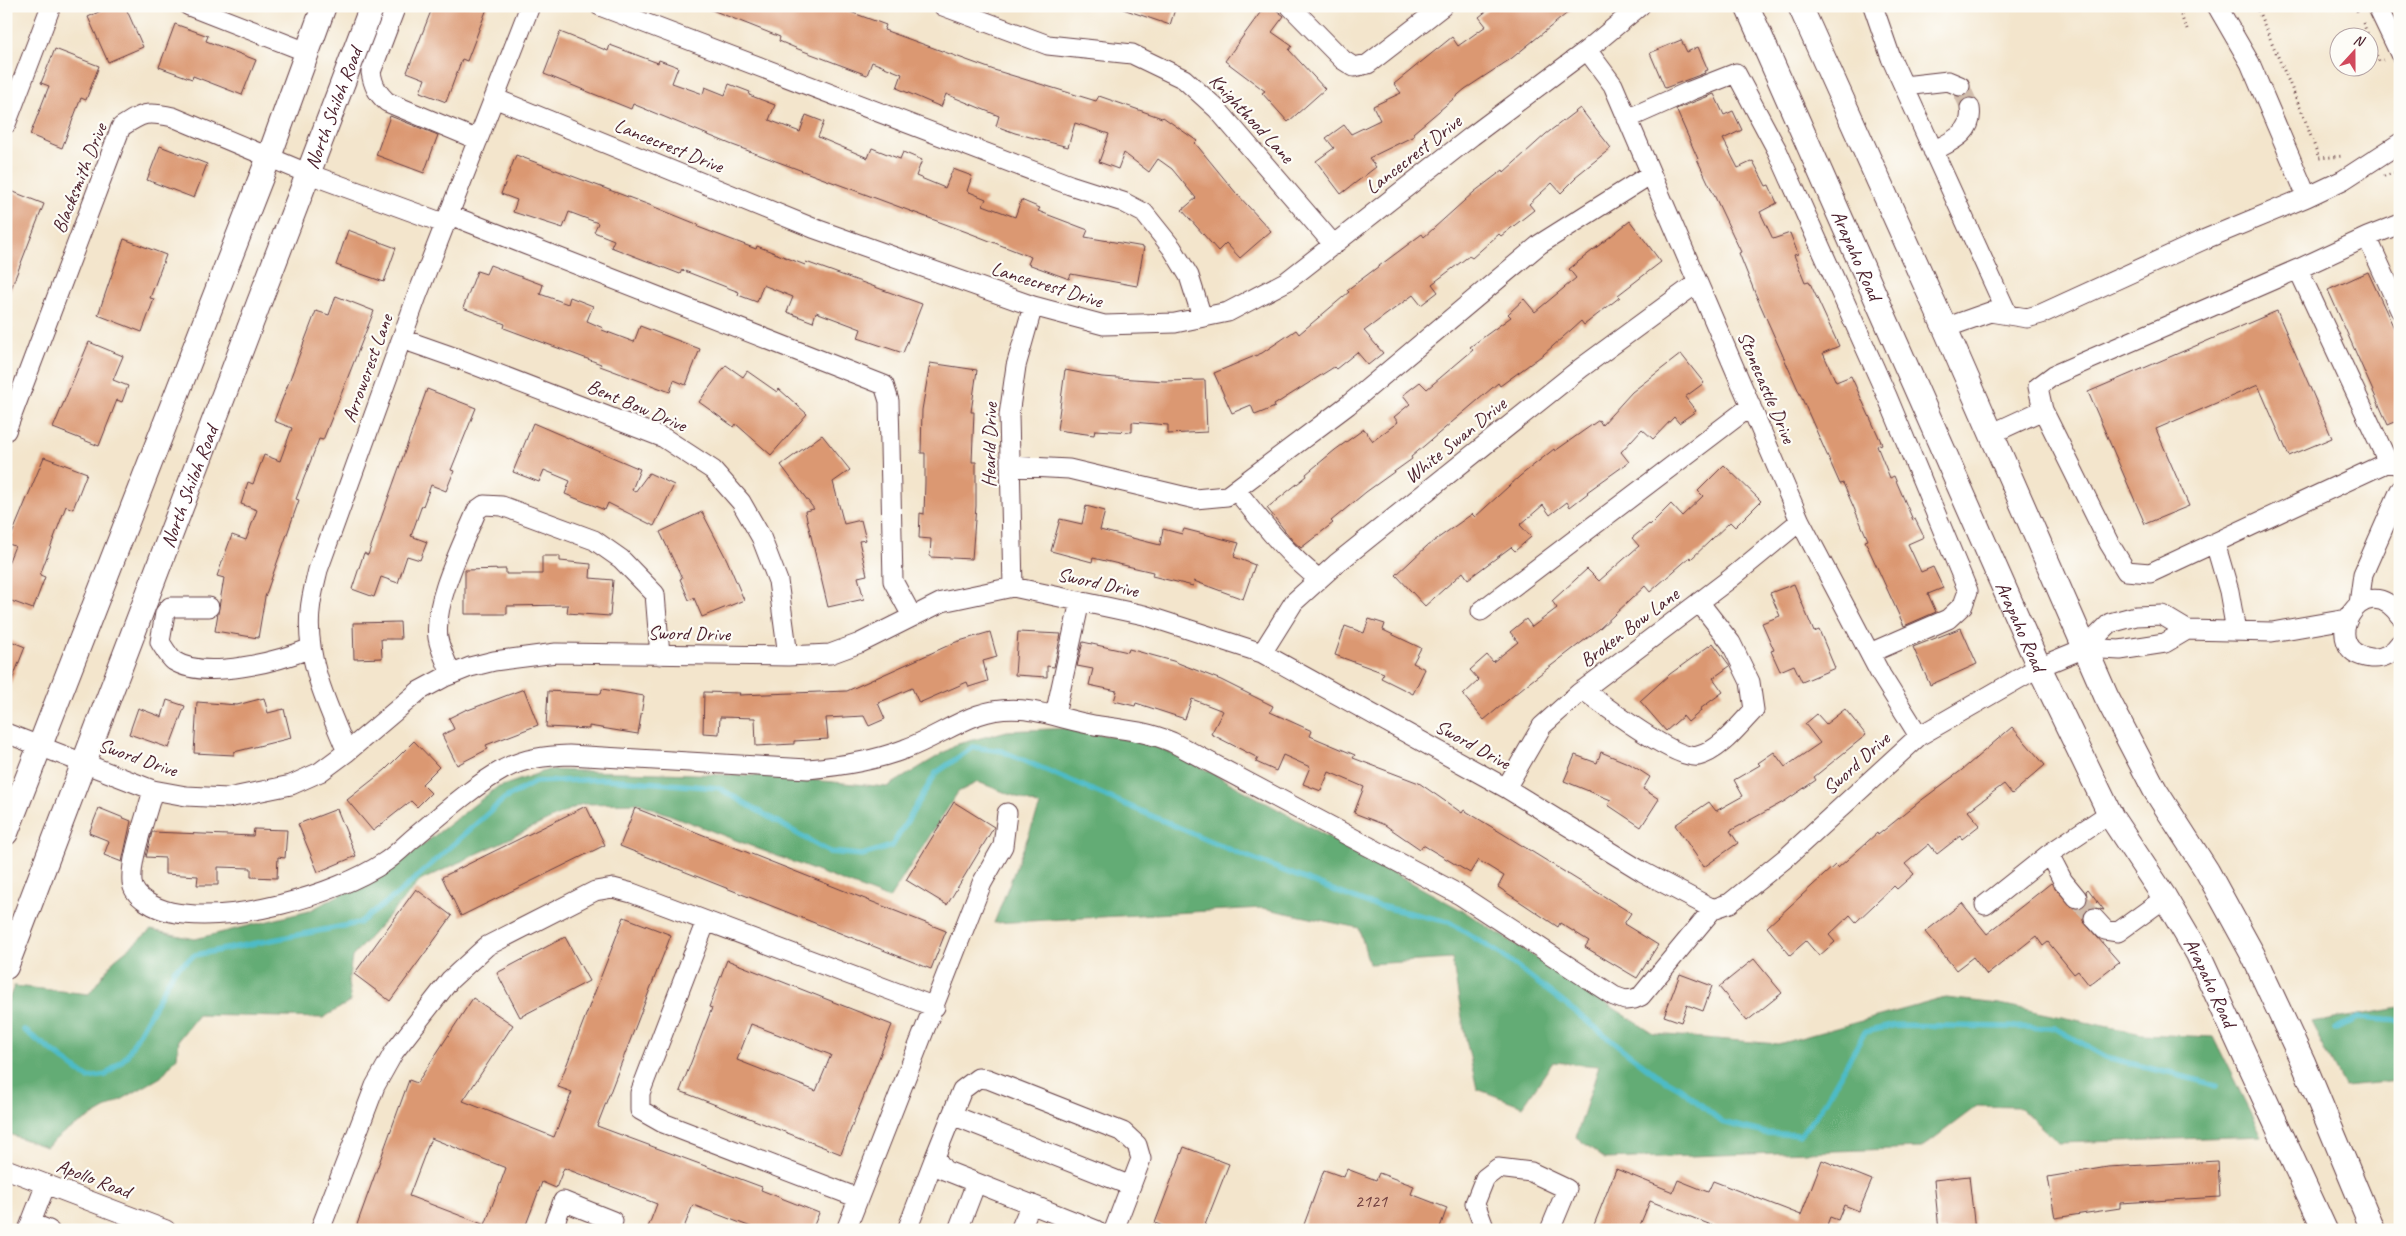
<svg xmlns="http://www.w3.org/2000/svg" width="2406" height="1236" viewBox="0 0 2406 1236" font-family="Caveat,sans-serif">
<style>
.forest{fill:#63ac74;stroke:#566650}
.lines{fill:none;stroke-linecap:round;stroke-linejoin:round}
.stream{stroke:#4ebbc7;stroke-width:5.5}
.building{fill:#db9872;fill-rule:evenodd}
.minor-tunnel{stroke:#d1bdac;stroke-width:19;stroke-dasharray:19 9;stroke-linecap:butt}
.minor-casing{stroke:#633d43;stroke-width:21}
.major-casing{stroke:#633d43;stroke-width:26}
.path{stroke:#633d43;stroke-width:3;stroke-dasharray:1 4;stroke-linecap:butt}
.minor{stroke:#fff;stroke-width:19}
.major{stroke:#fff;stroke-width:24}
.labels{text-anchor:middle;stroke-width:4.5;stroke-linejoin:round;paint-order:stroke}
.number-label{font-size:18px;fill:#6e3d3d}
.street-label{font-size:20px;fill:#4a1f2b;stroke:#fdfcf7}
</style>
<rect width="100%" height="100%" fill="#fdfcf7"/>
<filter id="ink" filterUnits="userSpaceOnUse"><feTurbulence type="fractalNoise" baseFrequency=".02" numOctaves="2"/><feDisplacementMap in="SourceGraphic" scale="10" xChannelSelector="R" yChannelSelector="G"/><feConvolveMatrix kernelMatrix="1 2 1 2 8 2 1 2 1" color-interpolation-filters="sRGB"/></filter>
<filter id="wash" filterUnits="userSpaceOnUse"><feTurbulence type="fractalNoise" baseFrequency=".0096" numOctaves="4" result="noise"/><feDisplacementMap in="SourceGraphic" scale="20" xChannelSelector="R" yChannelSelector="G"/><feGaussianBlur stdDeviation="1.12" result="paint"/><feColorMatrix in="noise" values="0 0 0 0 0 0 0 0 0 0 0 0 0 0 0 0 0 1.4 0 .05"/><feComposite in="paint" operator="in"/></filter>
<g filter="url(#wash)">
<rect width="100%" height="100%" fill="#f3e5cc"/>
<path class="forest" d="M1071,728L1153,745L1201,767L1465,912L1654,1034L1778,1044L1945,998L2000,1004L2142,1034L2213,1037L2262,1136L2059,1143L2019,1107L1977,1106L1921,1148L1605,1159L1576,1137L1599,1066L1553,1062L1523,1106L1477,1089L1465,1035L1452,959L1369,964L1359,928L1262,908L994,923L1040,806L978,782L958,792L889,899L639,803L582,804L420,881L352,957L348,983L351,1001L323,1018L198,1015L179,1039L177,1057L161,1077L63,1133L46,1147L6,1133V1006L14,986L89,994L114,960L151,930L195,939L309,911L398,864L496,788L548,770L769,776L887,787L958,744L1007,731Z
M2400,1008V1081L2344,1086L2311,1023Z"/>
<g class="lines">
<path class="stream" d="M2335,1029L2357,1018L2400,1021
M24,1030L88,1078L106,1075L126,1057L175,969L195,955L359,923L399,893L504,799L535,782L606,779L719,788L829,852L862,855L892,846L936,773L973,747L1002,751L1233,851L1366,903L1449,922L1502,955L1655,1074L1680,1088L1722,1122L1765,1133L1800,1135L1819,1112L1865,1032L1896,1025L2055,1028L2106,1057L2216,1085"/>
</g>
<g id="blocks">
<path class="building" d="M111,6H125L143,47L108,62L88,17Z
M433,6H488L467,61L462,59L446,102L420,92L425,79L407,72Z
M702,6H834L886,25L884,30L994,70L1096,101L1099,96L1162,118L1163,117L1197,141L1195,143L1236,193L1271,231L1240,258L1226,243L1218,251L1182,210L1196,198L1172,169L1158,159L1149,172L1124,153L1118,169L1099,162L1109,134L1075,123L1068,147L1015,133L996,126L999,116L946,94L941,107L897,88L902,74L872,62L867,75L798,49L779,41L780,37Z
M1123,6H1176L1170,25L1123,9Z
M1265,6H1271L1284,16L1272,32L1292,46L1289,50L1325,89L1288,122L1262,93L1265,91L1225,61Z
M1493,6H1576L1512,58L1465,89L1413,133L1414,136L1369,158L1376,167L1341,194L1316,161L1334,148L1326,138L1344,125L1351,134L1380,120L1373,106L1401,93L1394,84L1452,37L1458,46L1486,26L1479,17Z
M175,24L208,36L206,41L256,60L242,95L193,76L192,79L159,67Z
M560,32L608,51L610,45L658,63L659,60L678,67L672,83L703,94L705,87L725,95L729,84L750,92L749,95L775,105L769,120L800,132L806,115L824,122L818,137L868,158L872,148L900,159L903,152L922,160L916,176L945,188L953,169L972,176L967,191L986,199L983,205L1015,217L1021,200L1040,208L1038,211L1088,230L1085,237L1144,247L1137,286L1071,274L1069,279L1028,264L1031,257L972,234L730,144L633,104L631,109L544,74Z
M1681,40L1687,52L1698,47L1708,70L1704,71L1705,73L1665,88L1650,53Z
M55,49L99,66L86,100L81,98L62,148L30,135L49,86L41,83Z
M1714,94L1724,115L1733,111L1742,130L1723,139L1738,168L1753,161L1766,186L1769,185L1777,203L1760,212L1773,239L1790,233L1798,254L1794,255L1805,282L1809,281L1839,346L1823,353L1836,382L1851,376L1882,444L1877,446L1890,478L1894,476L1913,520L1915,519L1924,537L1908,544L1921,572L1933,567L1943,588L1928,594L1936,612L1904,626L1865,541L1868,540L1843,483L1840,484L1755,293L1739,253L1741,252L1697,159H1698L1676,109Z
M1580,108L1611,148L1575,177L1576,178L1561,193L1552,183L1529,204L1534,210L1501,236L1499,234L1472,258L1469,256L1432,284L1438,292L1421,305L1413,295L1364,331L1383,353L1368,365L1357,352L1336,369L1334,367L1274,405L1275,407L1255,415L1251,405L1232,413L1214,373L1262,353L1296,330L1299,334L1349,292L1347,290L1422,234L1424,237L1474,192L1503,170L1504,172L1546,134Z
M390,116L438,135L424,173L376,155Z
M160,146L207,164L194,198L147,180Z
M516,155L652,206L699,225L698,227L756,249L757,246L805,265L806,262L922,304L903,353L858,338L861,329L816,312L813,322L787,312L793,297L763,285L757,302L738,295L739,292L682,270L680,274L611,247L614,240L594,232L598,223L569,212L563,228L513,212L517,200L501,194Z
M6,189L44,204L7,299H6Z
M1630,221L1661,262L1618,295L1620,297L1584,325L1581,321L1544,354L1500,386L1498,383L1411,457L1412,459L1366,492L1331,521L1333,523L1301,548L1293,541L1267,508L1307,476L1306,474L1335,450L1364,429L1373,441L1398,422L1394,417L1410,404L1403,395L1420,382L1427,389L1473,350L1470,347L1511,317L1508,314L1524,299L1535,312L1576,278L1569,269Z
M348,230L396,248L384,282L336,265Z
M124,239L166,255L150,298L154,299L142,332L98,315Z
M490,265L543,285L540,294L568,304L570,297L593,306L587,321L603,328L602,330L634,342L640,326L700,349L686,385L674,380L670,392L600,366L601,364L504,328L505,324L463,308L477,271L486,274Z
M2368,272L2400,341V420L2388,425L2328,290Z
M336,296L374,311L323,440L319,439L296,499L299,500L265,597L258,638L215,631L224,578L217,576L232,535L246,540L257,510L241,504L248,482L253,484L264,455L280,461L292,428L274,421L316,311L329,315Z
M2277,311L2332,438L2289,456L2258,385L2156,429L2189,506L2145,524L2088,392Z
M89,342L123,356L113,380L128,386L122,402L117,400L99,446L53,428Z
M1681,354L1704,383L1685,397L1696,411L1679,423L1674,417L1653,439L1642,429L1621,452L1629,462L1587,492L1588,493L1570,507L1567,502L1550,515L1543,505L1520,525L1531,537L1515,551L1511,547L1468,579L1463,572L1425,606L1396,575L1427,546L1472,514L1475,517L1520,476L1554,449L1555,451L1599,420L1602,425L1632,392Z
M930,363L977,370L971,412H974L972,462H976V506L972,559L930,557L931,539L919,538L920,513L924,514L925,483V453H921L922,410Z
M726,365L743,377L747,371L777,392L779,389L807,414L771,455L736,424L734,427L699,402Z
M1065,370L1102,377L1164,381L1205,380L1207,432L1168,434V425L1132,422V432L1095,430L1094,435L1057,430Z
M427,389L476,408L451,470L454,471L446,491L431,485L423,506L422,505L411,536L427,542L420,560L407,556L398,583L381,577L374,597L352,589L364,553L368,555Z
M533,423L640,469L632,490L635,492L649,473L674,485L654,526L608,503L605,510L565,494L570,481L544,470L539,482L513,472Z
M822,435L850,470L833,482L844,524L861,520L866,540L859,541L867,575L858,577L864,599L828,607L805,511L814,509L781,465Z
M44,457L87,473L73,509L66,506L40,575L45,577L33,609L6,599V568L15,546L8,544Z
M1724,465L1761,501L1735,527L1730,522L1691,559L1690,557L1650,592L1645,586L1599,629L1526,685L1484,720L1463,695L1479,680L1470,670L1487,655L1493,662L1518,642L1510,632L1526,619L1532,627L1557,608L1552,601L1587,569L1599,581L1639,546L1632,538L1649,524L1650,525L1671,504L1682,516L1703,496L1698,491Z
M1086,506L1105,511L1100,530L1160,545L1163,529L1182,534L1184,529L1239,543L1234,557L1255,565L1243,599L1194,581L1193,586L1152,576L1153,572L1093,558L1092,562L1051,551L1060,519L1082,524Z
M702,512L727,560L744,600L702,617L694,598L689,600L680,579L682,578L660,532Z
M542,556H560V561L591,564L590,578L613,580L610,616L567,613L568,605L507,606V614H465V570L506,569V574H542Z
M1794,584L1814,632L1819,630L1835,668L1802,682L1794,665L1780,671L1771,651L1774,650L1762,623L1780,616L1770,593Z
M1369,619L1385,624L1383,630L1421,648L1413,663L1425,669L1413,694L1381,678L1384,673L1335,655L1345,626L1364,633Z
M400,622L401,639H381L382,658L354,659L353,623Z
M1961,628L1977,664L1930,685L1913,647Z
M990,632L997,657L983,661L988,681L969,687L967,682L919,703L912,688L878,703L885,719L869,726L864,716L826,718L828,739L794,741V744L756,746L755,718L720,717L719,734L703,733L704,692L740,693L739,695L847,691L956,642Z
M1018,632L1061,634L1054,667L1047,666V677L1015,675Z
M6,639L25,647L7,693L6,692Z
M1083,642L1128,652L1129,649L1173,661L1221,680L1273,706L1270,712L1312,731L1310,736L1355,755L1353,758L1419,783L1462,813L1464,810L1513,840L1631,913L1624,924L1658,945L1637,978L1585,947L1589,941L1560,923L1558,927L1498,887L1504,876L1478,860L1470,873L1423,845L1420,849L1385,825L1354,813L1364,787L1329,772L1321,791L1303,784L1310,767L1283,755L1276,771L1256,762L1258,758L1211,734L1223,711L1192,699L1185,719L1136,703L1135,706L1114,701L1117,691L1089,685L1093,669L1077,666Z
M1713,643L1730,666L1713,678L1723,692L1700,709L1701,711L1688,722L1683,716L1666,731L1640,701L1670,674Z
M524,689L538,725L486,745L488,749L457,765L442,735L454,729L449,718L467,709L468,710Z
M602,689L644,696L638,734L589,726V729L546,727L548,691L601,694Z
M264,698L268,713L284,709L291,738L234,752V755L194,753L197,702L237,705Z
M167,700L185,706L169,748L129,734L138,708L162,717Z
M1845,709L1866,735L1814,777L1816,780L1785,801L1730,831L1738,843L1704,867L1675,825L1709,802L1716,811L1743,796L1734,780L1760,765L1758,763L1774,752L1785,767L1820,743L1805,724L1817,714L1826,724Z
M2012,727L2045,765L2012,794L2004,784L1968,811L1980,825L1962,839L1960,836L1937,854L1929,844L1905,864L1914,874L1897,889L1894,886L1856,922L1850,915L1829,935L1835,942L1819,956L1806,941L1790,955L1767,927L1835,865L1838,868L1877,833L1878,835L1919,802L1962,770Z
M414,741L439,767L422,784L431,793L417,807L411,801L373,831L347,800L385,770Z
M1601,752L1630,764L1650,777L1643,789L1659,799L1641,827L1608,805L1611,800L1564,781L1575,755L1597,763Z
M954,802L994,827L947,905L906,880Z
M586,806L605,845L461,916L442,877Z
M99,808L131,821L122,862L104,855L109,841L89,833Z
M635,808L946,931L931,969L620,846Z
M337,809L356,856L318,872L298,824Z
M254,829L287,830L285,858L278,857L277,878L251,877V868L218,867V885H197L198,876L165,874V858L146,857L152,832L253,836Z
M2051,883L2073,908L2078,909L2084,906L2088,901L2086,891L2088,889L2104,910L2091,907L2083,914V921L2119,962L2089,985L2078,971L2074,974L2048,942L2043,946L2036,936L1987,975L1973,957L1956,970L1925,932L1962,903L1987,934Z
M416,889L452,916L390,1001L354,974Z
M624,917L671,935L597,1126L762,1187L761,1190L819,1213L812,1230H759L693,1205L683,1230H647L657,1204L564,1168L556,1188L542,1182L524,1230H355L409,1080L417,1083L473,998L513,1025L463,1101L554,1137L572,1092L558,1087ZM431,1138L506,1168L485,1225L409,1196Z
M565,937L589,981L520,1017L497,973Z
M1754,959L1782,993L1747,1021L1719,987Z
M727,960L892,1025L841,1154L680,1091L712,1008L709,1007ZM751,1024L831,1055L816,1091L737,1060Z
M1680,974L1712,986L1703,1011L1687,1005L1681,1022L1664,1016Z
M1184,1147L1229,1164L1203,1230H1173L1155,1223Z
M1822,1160L1872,1180L1859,1211L1844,1205L1838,1220L1830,1217L1827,1225L1837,1230H1724L1650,1201L1638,1230H1592L1616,1169L1673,1192L1678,1180L1708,1192L1713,1181L1801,1215Z
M2218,1161L2220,1197L2120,1203V1208L2055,1218L2048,1177L2108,1167Z
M1347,1169L1376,1180L1379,1173L1414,1186L1411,1194L1447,1208L1439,1230H1302L1324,1170L1344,1177Z
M1969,1176L1975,1230H1939L1934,1180Z"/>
</g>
</g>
<g filter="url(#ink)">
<use href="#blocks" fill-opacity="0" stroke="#633d43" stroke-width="1"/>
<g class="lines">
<path class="minor-tunnel" d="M1960,86L1970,108
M2077,898L2094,918"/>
<g class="minor-casing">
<path id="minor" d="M189,6L307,52
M396,6L371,72C373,85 377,93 387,102L478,140
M600,6L1070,185L1123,202L1144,213L1172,248L1189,276L1202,317
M943,6L1048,45L1132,54L1184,79L1217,109L1334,245
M1290,6L1343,60L1354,67L1368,64L1443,6
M1873,6L1891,58L2008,315
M2377,6L2400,54
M1587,50L1613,85L1800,521L1881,675L1919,736
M1904,86L1948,81L1960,86
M494,98L813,228L1033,306L1104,325L1175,323L1228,312L1287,281L1472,136L1587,50L1640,6
M1627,119L1690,91L1736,73L1777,150L1887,396L1968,591L1963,605L1948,619L1870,653
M6,124L51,6
M1933,151C1952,141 1974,133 1970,108
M2307,197L2343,180L2400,143
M450,215L884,385L889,401L893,581L912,616
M2367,237L2400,224
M2298,269L2054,375L2038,387L2043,410L2109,543L2126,571L2150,573L2388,462
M1945,328L1990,312L2027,318L2041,314L2203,240L2307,197L2250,63L2217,6
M402,339L459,359L664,438L713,470L741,502L761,537L778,581L788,656
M6,431L121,127C143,113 146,111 173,117L309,174L446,224
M1991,434L2043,410
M2399,465L2388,462L2298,269L2367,237L2400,310
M1010,466L1069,469L1195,499L1227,496L1348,405L1540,244L1651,174
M1236,490C1261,521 1287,555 1319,579
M2215,543L2229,591L2236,631
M1013,587L1009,415L1016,366L1033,306
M2359,604L2363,574L2400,490
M209,607H170L165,613L160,642C164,648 169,657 174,661C206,681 279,661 311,648
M1481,611L1751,406
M2400,616C2363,563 2314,652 2371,658C2383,659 2393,653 2400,643
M2085,648L2120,650L2165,643L2187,630
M1262,653L1294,602L1336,564L1581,368L1697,283
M451,674C447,663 440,650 438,638C433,602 463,544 477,510L484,505L502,506L594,540L621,559L655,594L660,655
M1583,690C1602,704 1677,761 1698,756C1720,751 1739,725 1754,710L1750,682L1731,643L1699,602
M1055,715L1080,601
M6,733L153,790L186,796L228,798L291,785L320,772L347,752L419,691L445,677L470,667L494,661L556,653L788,656L830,654L860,643L942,602L1013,587L1144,615L1262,653L1506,788L1643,872L1713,909L1730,903L1787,857L1919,736L2039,667L2085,648L2110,623L2136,616L2162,615L2187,630L2272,632L2347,619
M347,752C329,708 305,661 310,611C311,597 315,583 318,570L417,296L530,6
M1506,788L1542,726L1579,693L1731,578L1800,521
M153,790C147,814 130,858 132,882C133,898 157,909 171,912C231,924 334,896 385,862C394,856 402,848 411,840C440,816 470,788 504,769C525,758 546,756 569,755L808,769C842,766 874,761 905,749C930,740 953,724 978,715C1021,700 1053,718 1094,725C1121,729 1146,731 1172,742L1460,895L1614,996L1625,1000L1634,999L1641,996L1713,909
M2077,898L2063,881L2049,854L2110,813
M1985,905L2049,854
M2094,918L2105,930L2118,932L2165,898
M706,921L640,1093V1110L663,1123L858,1198
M952,1115L1131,1186
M6,1169L166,1230
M31,1223L49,1230
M28,1230L46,1184
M320,1230L375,1086L394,1052L450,980L487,946L595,891L613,888L632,893L935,1007
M552,1230L563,1201L613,1221L609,1230
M846,1230L982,883L1003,846L1007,813
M907,1230L935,1157
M958,1230L976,1183
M1020,1230L1031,1204
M1096,1230L944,1170L935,1157L962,1090L978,1078L988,1079L1123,1132L1137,1145L1141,1159L1114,1230
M1485,1230L1475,1203L1485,1178L1498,1168L1531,1172L1567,1189L1550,1230"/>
</g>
<g class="major-casing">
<g id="major">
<path id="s1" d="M1747,6L2039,667L2112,818L2165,898L2198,954L2325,1230"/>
<path d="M1800,6L1945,328L2106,696L2155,790L2207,871L2253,955L2303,1062L2373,1230"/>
<path d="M6,833L269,157L324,6"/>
<path id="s2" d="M6,967L372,6"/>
</g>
</g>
<path class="path" d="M2177,6L2187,30
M2256,6L2302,112L2319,158L2344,156
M2355,6L2358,13
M2363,23L2379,61L2383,60
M2384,176L2400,171"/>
<use href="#minor" class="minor"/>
<use href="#major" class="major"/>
</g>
</g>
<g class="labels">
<g class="number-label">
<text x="1371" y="1207">2121</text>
</g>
<g class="street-label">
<text dy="7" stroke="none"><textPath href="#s2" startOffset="919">North Shiloh Road</textPath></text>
<text transform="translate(1252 118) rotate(47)" y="7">Knighthood Lane</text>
<text transform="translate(669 145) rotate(22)" y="7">Lancecrest Drive</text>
<text transform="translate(1413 154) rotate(-38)" y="7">Lancecrest Drive</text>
<text transform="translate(79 178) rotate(-68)" y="7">Blacksmith Drive</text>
<text dy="7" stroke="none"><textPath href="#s1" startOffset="272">Arapaho Road</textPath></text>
<text transform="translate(1047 284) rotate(17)" y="7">Lancecrest Drive</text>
<text transform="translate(367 368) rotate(-70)" y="7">Arrowcrest Lane</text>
<text transform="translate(1767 387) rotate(67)" y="7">Stonecastle Drive</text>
<text transform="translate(637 405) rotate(23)" y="7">Bent Bow Drive</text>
<text transform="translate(1455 440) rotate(-39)" y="7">White Swan Drive</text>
<text transform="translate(989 445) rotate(-89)" y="7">Hearld Drive</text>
<text dy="7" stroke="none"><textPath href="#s2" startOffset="514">North Shiloh Road</textPath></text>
<text transform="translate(1098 582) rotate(12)" y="7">Sword Drive</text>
<text dy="7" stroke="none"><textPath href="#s1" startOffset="678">Arapaho Road</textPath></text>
<text transform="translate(1629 627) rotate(-37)" y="7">Broken Bow Lane</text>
<text transform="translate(689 633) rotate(1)" y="7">Sword Drive</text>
<text transform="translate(1473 744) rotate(29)" y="7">Sword Drive</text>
<text transform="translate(138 757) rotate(19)" y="7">Sword Drive</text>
<text transform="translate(1856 763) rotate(-42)" y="7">Sword Drive</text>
<text dy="7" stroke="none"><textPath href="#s1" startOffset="1082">Arapaho Road</textPath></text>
<text transform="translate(94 1178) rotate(21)" y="7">Apollo Road</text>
</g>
</g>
<rect width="2406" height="1236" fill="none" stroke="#fdfcf7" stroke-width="25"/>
<g transform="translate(2354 52) rotate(21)"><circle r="24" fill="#fdfcf7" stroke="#b5a4a5"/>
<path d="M0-4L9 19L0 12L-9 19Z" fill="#d1495b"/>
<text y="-8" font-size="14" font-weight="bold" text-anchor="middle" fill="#4a1f2b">N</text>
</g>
</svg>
